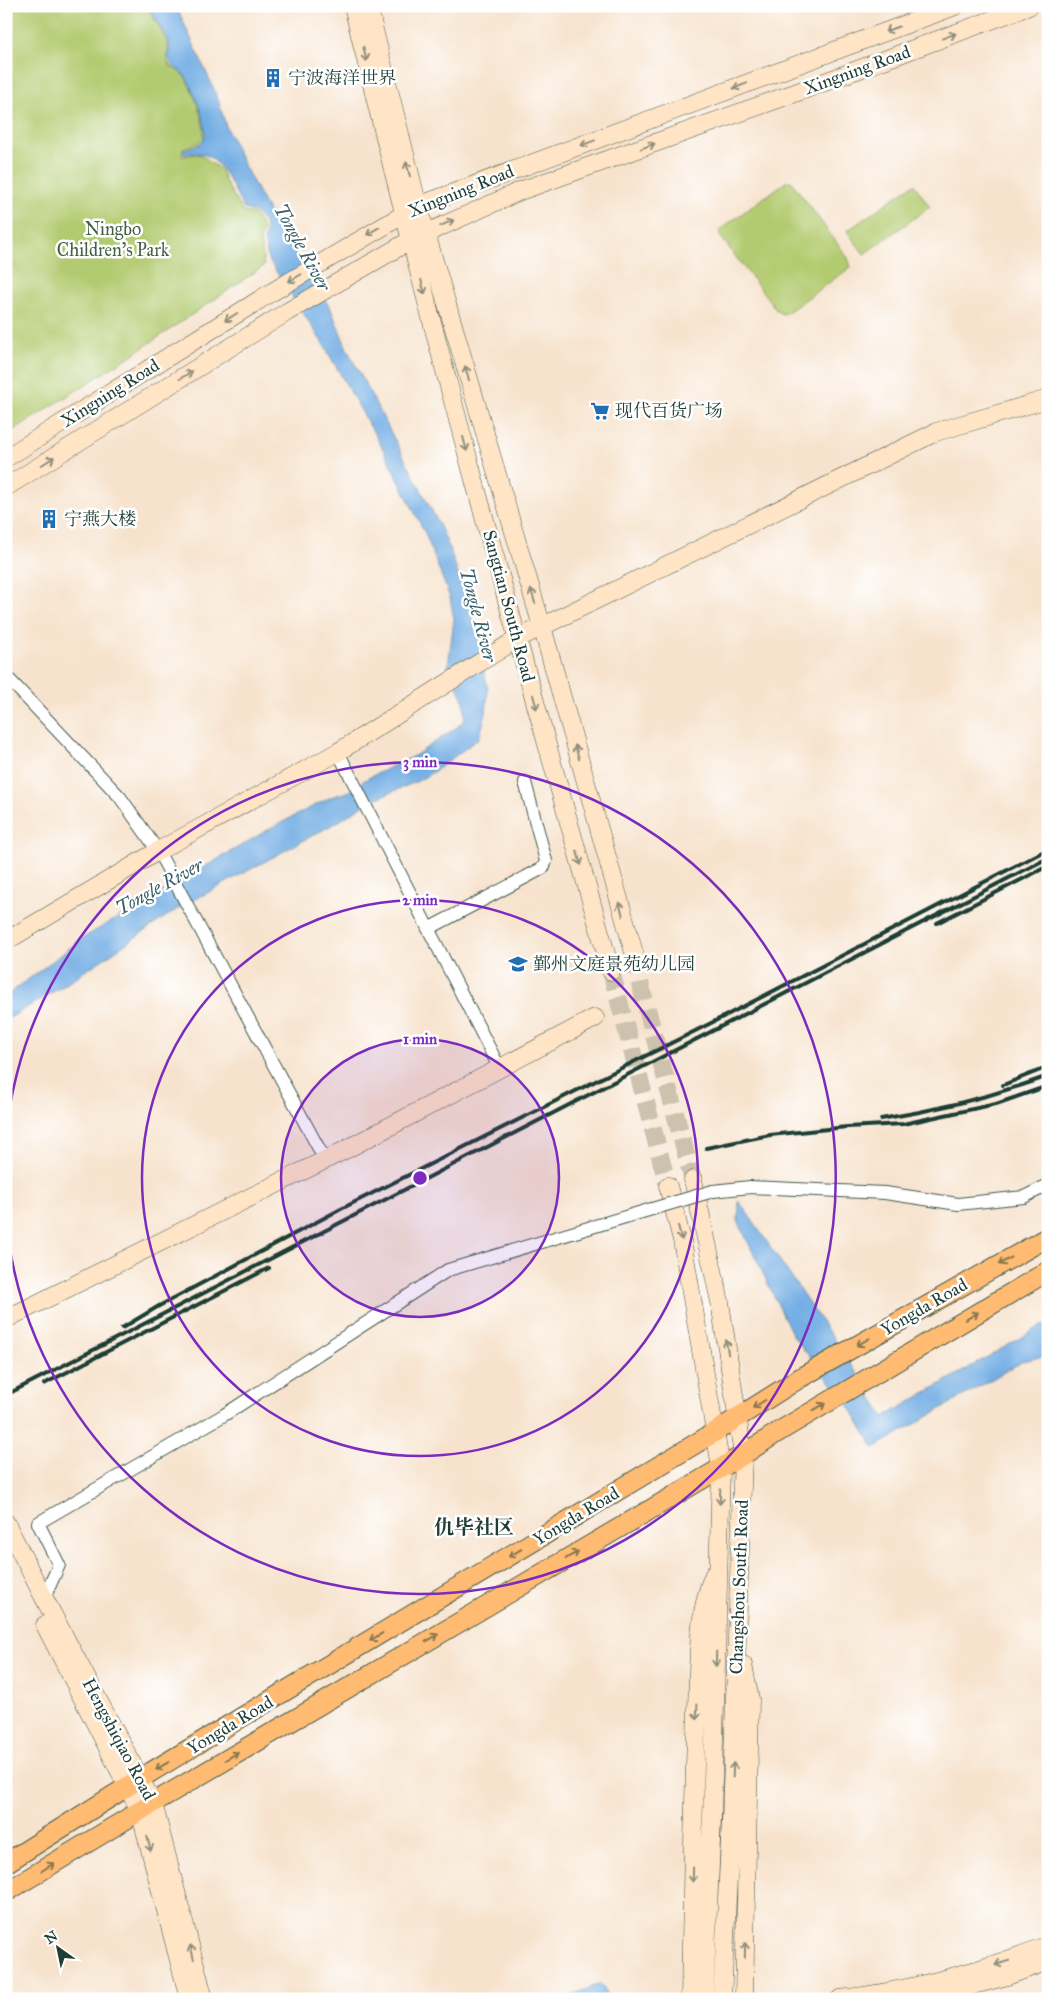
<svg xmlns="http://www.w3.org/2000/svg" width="1054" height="2005" viewBox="0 0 1054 2005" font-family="'IM FELL Great Primer','Noto Serif SC',serif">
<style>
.green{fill:#b2cb70;stroke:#688452}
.water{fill:#73aee4;stroke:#49768c}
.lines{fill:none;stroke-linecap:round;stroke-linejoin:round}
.secondary-tunnel{stroke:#ccc2ae;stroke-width:18;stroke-dasharray:18 9;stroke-linecap:butt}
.street-casing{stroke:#3f564b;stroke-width:14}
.secondary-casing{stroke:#3f564b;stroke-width:19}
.primary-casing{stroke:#3f564b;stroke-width:21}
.street{stroke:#fff;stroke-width:12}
.secondary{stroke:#ffe4c6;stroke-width:18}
.primary{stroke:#ffbb71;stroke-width:19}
.rail{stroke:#1f3d34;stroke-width:4}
.street-bridge-casing{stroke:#3f564b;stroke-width:14;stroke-linecap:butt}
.street-bridge{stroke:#fff;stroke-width:12}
.oneway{stroke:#8f907d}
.oneway2{stroke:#84764f}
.ring{fill:none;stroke:#7b2cbf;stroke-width:2.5}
.labels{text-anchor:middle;stroke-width:5;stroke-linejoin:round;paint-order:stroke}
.street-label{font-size:18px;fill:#1f3d34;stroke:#fff}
.poi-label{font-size:18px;fill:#1f3d34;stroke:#fff;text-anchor:start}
.park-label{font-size:18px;fill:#446043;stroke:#fff}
.water-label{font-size:19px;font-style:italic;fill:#385f69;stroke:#fff}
.quarter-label{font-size:20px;font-weight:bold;fill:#1f3d34;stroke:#fff}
.centre{fill:#7b2cbf;stroke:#fff;stroke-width:2.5}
.ring-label{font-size:15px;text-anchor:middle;font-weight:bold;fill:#7b2cbf;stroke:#fff;stroke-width:5;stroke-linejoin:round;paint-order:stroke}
</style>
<rect width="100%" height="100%" fill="#fff"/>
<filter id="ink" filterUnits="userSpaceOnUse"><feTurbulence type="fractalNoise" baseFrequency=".02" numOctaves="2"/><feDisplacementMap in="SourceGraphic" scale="10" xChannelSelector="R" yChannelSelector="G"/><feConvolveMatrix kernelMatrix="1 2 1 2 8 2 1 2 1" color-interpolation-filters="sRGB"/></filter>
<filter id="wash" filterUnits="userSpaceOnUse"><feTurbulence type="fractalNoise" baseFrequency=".0096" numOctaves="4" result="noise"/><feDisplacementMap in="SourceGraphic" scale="20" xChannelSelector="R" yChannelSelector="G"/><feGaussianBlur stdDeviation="1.12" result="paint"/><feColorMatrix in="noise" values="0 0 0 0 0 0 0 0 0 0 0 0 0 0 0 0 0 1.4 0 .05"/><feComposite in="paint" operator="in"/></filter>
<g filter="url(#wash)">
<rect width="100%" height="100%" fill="#f7e3cd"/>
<path class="green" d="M12,6H147L167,41C170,49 165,56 169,64C173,69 179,71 184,76C191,85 208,128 203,138C200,144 189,146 183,148L182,157L195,154L201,155L221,170L225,181L243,212L254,214L261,224L263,230L260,238L264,266L135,353L6,435V9Z
M787,181H791L848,258L851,267L788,312L783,314L778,312L720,236V231L722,228Z
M914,184L930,207L864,254L847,231Z"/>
<path class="water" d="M148,6H180L178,10L217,96L226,126L244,165L265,205L331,309L347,349L438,522L449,547L472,616L481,653L488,691L486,714L479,738L438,769L418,781L368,802L341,820L176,910L63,986L6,1020V996L83,938L271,828L331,797L347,792L368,778L416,755L457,727L465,719L464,702L448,666L454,619L450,598L425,533L383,449L322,342L268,259L264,239L266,230L264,222L254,212L244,209C231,186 218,143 184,155V149C191,147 201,146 204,139C210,129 192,87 186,77C181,71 173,68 170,61C167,55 170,49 169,42Z
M739,1201L859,1376L884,1417L1041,1326L1048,1325V1359L1044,1356L1023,1361L874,1448L848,1404L793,1336L738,1221Z
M599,1984L604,1987L607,1999H564Z"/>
</g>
<g filter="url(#ink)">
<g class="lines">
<path class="secondary-tunnel" d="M635,956L640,983L693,1180
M611,971L668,1186"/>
<g class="street-casing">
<path id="street" d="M6,676L120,797L158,851L325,1160
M338,752L500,1069
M428,929L543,868L546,861L525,782
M713,1191L750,1187L885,1193L958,1204L1024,1197L1048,1185
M44,1598L59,1565L38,1523L224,1415L448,1270L652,1209"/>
</g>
<g class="secondary-casing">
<path id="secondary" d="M353,6C430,330 520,651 611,971
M368,6L418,206L545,637L635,956
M6,458L272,292L418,206L955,6
M6,487L287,312L411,240L520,191L795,93L1029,6
M6,941L158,851L338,752L517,639L936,432L1048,399
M693,1180L720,1302L743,1455L731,1819L722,1999
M668,1186L682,1240L721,1467L712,1819L704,1999
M6,1319L345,1150L595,1018
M6,1523L44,1598L153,1803L204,1999
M45,1625L140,1811L189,1999
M743,1665L750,1699L744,1999
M690,1999C692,1902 693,1805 697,1709C699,1664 696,1616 714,1574
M840,1999C911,1991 981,1971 1048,1945
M921,1999L1007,1976L1048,1961"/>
</g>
<g class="primary-casing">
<path id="primary" d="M6,1863L141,1778L715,1432L800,1378L1048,1237
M6,1892L153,1803L743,1455L778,1432L1048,1271"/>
</g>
<use href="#street" class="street"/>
<use href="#secondary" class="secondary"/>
<use href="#primary" class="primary"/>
<path class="rail" d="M937,923L1048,866
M1003,1085L1048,1067
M881,1119C938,1110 994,1096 1048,1076
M706,1148L770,1135L847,1127L903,1124L996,1104L1048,1086
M122,1328L159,1306L339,1210L723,1017L1048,849
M44,1384L269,1268
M6,1395L1048,858"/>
<g class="street-bridge-casing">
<path id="street-bridge" d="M652,1209L713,1191"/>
</g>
<use href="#street-bridge" class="street-bridge"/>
</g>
<defs><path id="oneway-shaft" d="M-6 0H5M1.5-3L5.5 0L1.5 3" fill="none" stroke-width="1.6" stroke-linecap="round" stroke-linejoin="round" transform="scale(1.25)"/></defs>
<g class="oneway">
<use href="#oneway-shaft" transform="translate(892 29) rotate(160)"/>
<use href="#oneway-shaft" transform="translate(949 36) rotate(-20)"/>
<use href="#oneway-shaft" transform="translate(365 54) rotate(77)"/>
<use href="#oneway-shaft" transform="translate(740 86) rotate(159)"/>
<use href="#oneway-shaft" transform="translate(588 143) rotate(160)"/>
<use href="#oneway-shaft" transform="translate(648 146) rotate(-20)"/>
<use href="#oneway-shaft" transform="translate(408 169) rotate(-105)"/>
<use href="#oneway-shaft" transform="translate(447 223) rotate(-24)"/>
<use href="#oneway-shaft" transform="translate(373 231) rotate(149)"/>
<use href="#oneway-shaft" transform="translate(295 278) rotate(150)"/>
<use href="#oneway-shaft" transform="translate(423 287) rotate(75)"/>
<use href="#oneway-shaft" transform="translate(231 317) rotate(148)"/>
<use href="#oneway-shaft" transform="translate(467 373) rotate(-106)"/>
<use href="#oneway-shaft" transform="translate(186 375) rotate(-32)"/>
<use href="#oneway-shaft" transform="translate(465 444) rotate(75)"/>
<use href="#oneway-shaft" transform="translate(48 461) rotate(-32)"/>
<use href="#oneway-shaft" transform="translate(533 596) rotate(-106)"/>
<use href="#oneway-shaft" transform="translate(535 702) rotate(74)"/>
<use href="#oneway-shaft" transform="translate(577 752) rotate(-106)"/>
<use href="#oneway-shaft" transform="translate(579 858) rotate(74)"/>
<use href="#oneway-shaft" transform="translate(621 909) rotate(-106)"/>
<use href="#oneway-shaft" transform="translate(680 1233) rotate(75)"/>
<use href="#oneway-shaft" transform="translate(727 1347) rotate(-99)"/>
<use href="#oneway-shaft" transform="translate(720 1497) rotate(92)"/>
<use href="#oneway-shaft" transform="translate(716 1659) rotate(92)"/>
<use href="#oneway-shaft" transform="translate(697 1712) rotate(93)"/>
<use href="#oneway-shaft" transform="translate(733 1770) rotate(-88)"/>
<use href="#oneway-shaft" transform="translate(149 1844) rotate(76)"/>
<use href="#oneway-shaft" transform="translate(693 1875) rotate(91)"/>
<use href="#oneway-shaft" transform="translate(745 1950) rotate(-89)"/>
<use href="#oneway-shaft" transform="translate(192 1952) rotate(-104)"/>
<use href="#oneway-shaft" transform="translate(1002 1963) rotate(163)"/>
</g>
<g class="oneway2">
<use href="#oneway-shaft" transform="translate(1005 1261) rotate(151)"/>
<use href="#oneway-shaft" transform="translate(972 1316) rotate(-31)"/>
<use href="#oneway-shaft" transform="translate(863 1342) rotate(150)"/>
<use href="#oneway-shaft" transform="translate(759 1404) rotate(148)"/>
<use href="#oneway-shaft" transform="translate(819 1407) rotate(-31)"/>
<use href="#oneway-shaft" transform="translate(515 1553) rotate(149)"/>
<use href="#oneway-shaft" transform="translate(572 1555) rotate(-31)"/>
<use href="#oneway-shaft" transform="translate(376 1637) rotate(149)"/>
<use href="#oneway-shaft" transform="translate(432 1638) rotate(-31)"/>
<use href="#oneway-shaft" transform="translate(232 1756) rotate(-31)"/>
<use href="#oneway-shaft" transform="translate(162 1766) rotate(149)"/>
<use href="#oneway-shaft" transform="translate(48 1867) rotate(-32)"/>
</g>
</g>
<circle cx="420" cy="1178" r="139" fill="#7b2cbf" fill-opacity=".12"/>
<g class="ring">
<circle cx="420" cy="1178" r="139"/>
<circle cx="420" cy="1178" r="278"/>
<path d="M6 1135A416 416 0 1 1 6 1221"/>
</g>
<defs>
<g id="building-bare" transform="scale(1.5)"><path d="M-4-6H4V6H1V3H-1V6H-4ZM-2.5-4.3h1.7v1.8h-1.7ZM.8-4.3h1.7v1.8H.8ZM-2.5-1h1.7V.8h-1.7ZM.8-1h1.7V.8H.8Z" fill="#1f6fb2" stroke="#fff" stroke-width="2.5" paint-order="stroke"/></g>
<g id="supermarket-bare" transform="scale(1.5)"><path d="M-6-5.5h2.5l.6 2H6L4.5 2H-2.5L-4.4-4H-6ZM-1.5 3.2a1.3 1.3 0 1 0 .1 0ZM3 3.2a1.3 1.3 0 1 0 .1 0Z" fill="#1f6fb2" stroke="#fff" stroke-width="2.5" paint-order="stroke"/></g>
<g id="school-bare" transform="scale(1.5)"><path d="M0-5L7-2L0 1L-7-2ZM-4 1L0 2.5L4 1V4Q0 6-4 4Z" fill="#1f6fb2" stroke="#fff" stroke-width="2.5" paint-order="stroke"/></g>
</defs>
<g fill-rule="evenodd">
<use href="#building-bare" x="273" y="78"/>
<use href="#supermarket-bare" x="600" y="411"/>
<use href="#building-bare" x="49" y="519"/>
<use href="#school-bare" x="518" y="964"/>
</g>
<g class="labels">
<g class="street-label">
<text transform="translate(857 70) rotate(-20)" y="6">Xingning Road</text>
<text transform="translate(461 191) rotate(-22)" y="6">Xingning Road</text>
<text transform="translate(110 393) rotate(-32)" y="6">Xingning Road</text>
<text transform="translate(509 606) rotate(75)" y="6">Sangtian South Road</text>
<text transform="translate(924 1307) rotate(-30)" y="6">Yongda Road</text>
<text transform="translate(576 1516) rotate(-31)" y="6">Yongda Road</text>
<text transform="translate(739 1587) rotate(-88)" y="6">Changshou South Road</text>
<text transform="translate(230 1725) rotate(-31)" y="6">Yongda Road</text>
<text transform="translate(119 1739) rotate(62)" y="6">Hengshiqiao Road</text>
</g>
<g class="poi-label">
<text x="288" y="84">宁波海洋世界</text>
<text x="615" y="417">现代百货广场</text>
<text x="64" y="525">宁燕大楼</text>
<text x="533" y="970">鄞州文庭景苑幼儿园</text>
</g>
<g class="park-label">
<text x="113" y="235">Ningbo<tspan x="113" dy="21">Children's Park</tspan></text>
</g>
<g class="water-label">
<text transform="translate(303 247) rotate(61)" y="7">Tongle River</text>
<text transform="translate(479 615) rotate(75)" y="7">Tongle River</text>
<text transform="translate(159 886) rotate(-29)" y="7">Tongle River</text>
</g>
<g class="quarter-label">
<text x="474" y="1534">仇毕社区</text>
</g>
</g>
<circle cx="420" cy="1178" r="8" class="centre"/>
<g class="ring-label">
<text x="420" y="767">3 min</text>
<text x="420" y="905">2 min</text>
<text x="420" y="1044">1 min</text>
</g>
<rect width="1054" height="2005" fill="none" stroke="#fff" stroke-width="25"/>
<g transform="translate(58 1948) rotate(327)" stroke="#ffffff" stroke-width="4" paint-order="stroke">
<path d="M0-4L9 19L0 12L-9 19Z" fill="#1f3d34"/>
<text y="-8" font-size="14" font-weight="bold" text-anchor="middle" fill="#1f3d34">N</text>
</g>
</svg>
